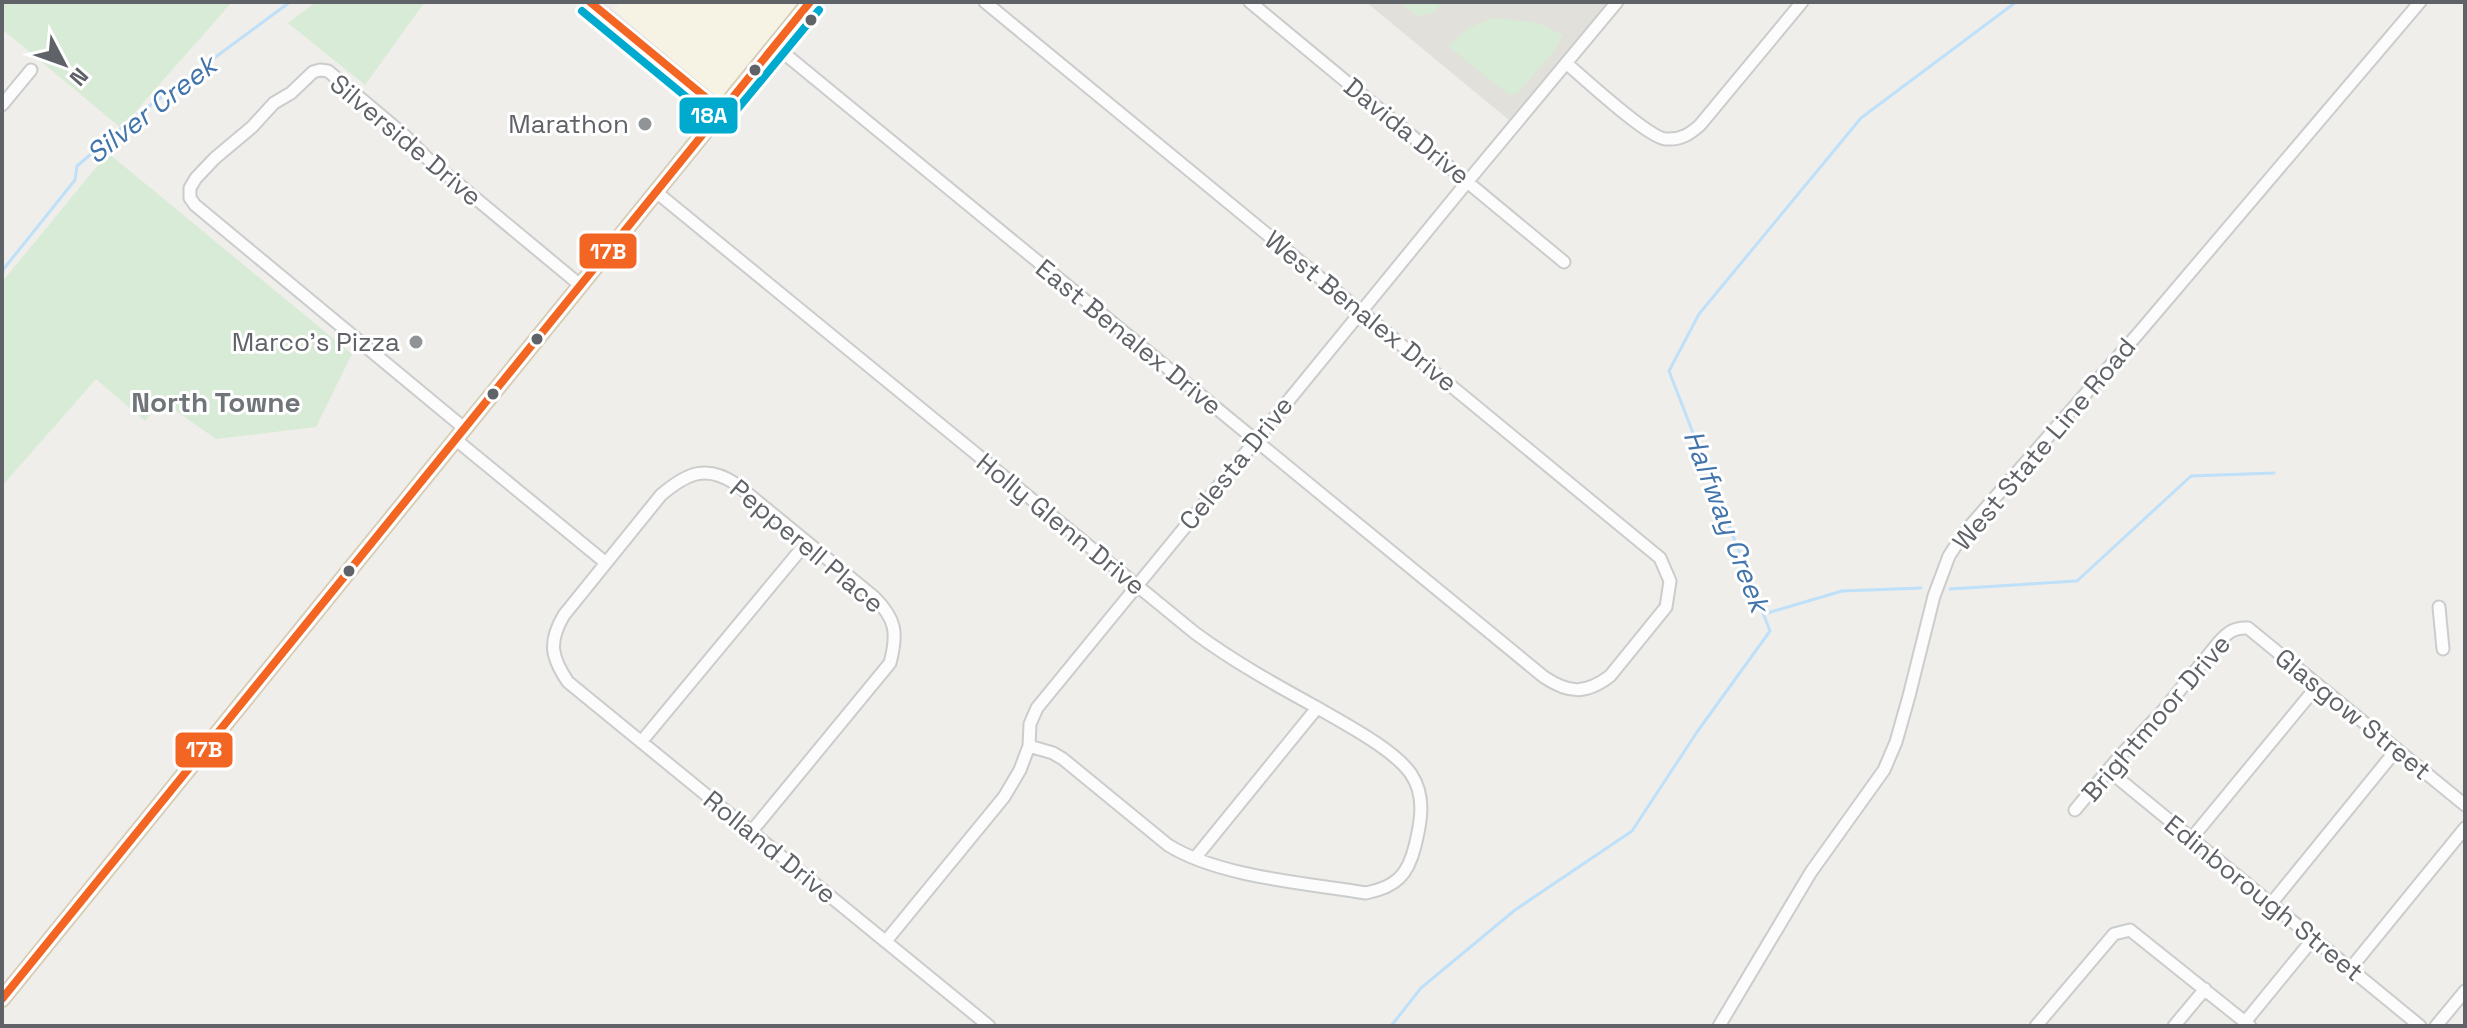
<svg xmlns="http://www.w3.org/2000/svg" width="2467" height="1028" viewBox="0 0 2467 1028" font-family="'Space Grotesk',sans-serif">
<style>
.commercial{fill:#f7f3e4}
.education{fill:#e2e0da}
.green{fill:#d8ebd6}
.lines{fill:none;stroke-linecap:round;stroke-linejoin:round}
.stream{stroke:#bfe0f9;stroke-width:3}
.minor-casing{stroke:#cbcccc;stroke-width:15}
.major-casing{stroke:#d7ceb8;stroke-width:18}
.minor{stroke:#fdfcfc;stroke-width:11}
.major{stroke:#f4f2e9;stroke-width:14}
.bus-1-casing{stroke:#fff;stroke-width:14}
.bus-2-casing{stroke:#fff;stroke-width:14}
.bus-1{stroke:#f26522;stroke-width:8}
.bus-2{stroke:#00a9ce;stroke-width:8}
.bus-dot{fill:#5f6368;stroke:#fff;stroke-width:3}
.poi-dot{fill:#919496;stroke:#fff;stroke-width:3}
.labels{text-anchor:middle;stroke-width:6;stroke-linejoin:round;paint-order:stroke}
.poi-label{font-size:26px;fill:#5f6368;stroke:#fff;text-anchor:end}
.street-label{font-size:26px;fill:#5f6368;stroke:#fff}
.water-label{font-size:28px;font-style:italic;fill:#4174aa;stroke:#fff}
.neighbourhood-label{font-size:28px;font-weight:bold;fill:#70757a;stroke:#fff}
.line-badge{stroke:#fff;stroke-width:3}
.badge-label{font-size:22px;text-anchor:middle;font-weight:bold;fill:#fff}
</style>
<rect width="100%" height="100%" fill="#efeeea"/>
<path class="commercial" d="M621,2H798L718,101L615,10Z"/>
<path class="education" d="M1366,2H1608L1509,120Z"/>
<path class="green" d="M2,2H232L121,128L2,29Z
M316,2H423L424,3L365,85L288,23Z
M1399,2H1442L1433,13L1417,16Z
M1495,18L1539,23L1563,35L1556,48L1518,93L1509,95L1448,46C1463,31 1475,23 1495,18Z
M108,153L352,354L316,427L216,439L162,401L145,421L96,379L2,486V282Z"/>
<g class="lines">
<path class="stream" d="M2,271L75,180L77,166L137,115L290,2
M1950,589L2077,581L2191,476L2274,473
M1764,614L1842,591L1921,588
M1391,1026L1421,988L1515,910L1632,831L1697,732L1770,631L1669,371L1699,314L1861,118L2016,2"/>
<g class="minor-casing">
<path id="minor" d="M590,2L721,110
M1250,2L1564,262
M774,45L1544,677C1568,693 1585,695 1610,676L1666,607L1670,581L1660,558L985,2
M1566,63C1584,78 1648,138 1666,139C1681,140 1690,134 1700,125L1802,2
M2,105L31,70
M655,191L1195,633C1233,661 1274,684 1316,707C1343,723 1394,749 1411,774C1426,796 1421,822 1415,846C1408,875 1396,887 1366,893C1306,883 1219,877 1168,845L1063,759L1053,753L1029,746
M464,428L195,205L190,198V188L196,178L215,158L252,127L274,103L291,93L313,72L320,70L328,71L404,135L427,158L580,285
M455,439L606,563
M2439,607L2443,649
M641,742L807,542
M2108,770L2420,1026
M2075,810L2120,756L2162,712L2219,642C2228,632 2235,627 2248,628L2465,805
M751,832L890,663C898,633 896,619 874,597L736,484C706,464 687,473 661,495L564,615C548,642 551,657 568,682C708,797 849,911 989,1026
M2191,839L2318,685
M1195,858L1317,708
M2270,905L2397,749
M886,941L1004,797L1020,770L1029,746L1030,724L1037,708L1468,181L1617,2
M2350,969L2465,828
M2245,1022L2313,939
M1719,1026L1811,872L1884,770L1896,742L1909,696L1934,596L1949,556L1964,533L2137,335L2420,2
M2036,1026L2114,934L2130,930L2250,1026
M2174,1026L2205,989
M2436,1026L2465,991"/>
</g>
<g class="major-casing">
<path id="major" d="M2,999L810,2"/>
</g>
<use href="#minor" class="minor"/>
<use href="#major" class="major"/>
<g class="bus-1-casing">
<path id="bus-1" d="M590,2L721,110
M2,999L810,2"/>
</g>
<g class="bus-2-casing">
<path id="bus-2" d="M582,11L713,119L721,122L730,118L819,10"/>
</g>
<use href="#bus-1" class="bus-1"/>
<use href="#bus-2" class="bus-2"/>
</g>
<g class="bus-dot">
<circle cx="811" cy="20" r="7"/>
<circle cx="755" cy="70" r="7"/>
<circle cx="537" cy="339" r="7"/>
<circle cx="493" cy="394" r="7"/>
<circle cx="349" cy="571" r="7"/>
</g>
<g class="poi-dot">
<circle cx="645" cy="124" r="8"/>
<circle cx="416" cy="342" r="8"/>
</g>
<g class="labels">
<g class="poi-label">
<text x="629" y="133">Marathon</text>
<text x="400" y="351">Marco's Pizza</text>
</g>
<g class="street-label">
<text transform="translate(1407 131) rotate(39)" y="9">Davida Drive</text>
<text transform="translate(406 140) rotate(40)" y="9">Silverside Drive</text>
<text transform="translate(1361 311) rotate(39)" y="9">West Benalex Drive</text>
<text transform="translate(1129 337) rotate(39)" y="9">East Benalex Drive</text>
<text transform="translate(2044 444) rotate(-50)" y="9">West State Line Road</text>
<text transform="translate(1236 463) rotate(-51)" y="9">Celesta Drive</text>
<text transform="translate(1061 524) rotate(39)" y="9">Holly Glenn Drive</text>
<text transform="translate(807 546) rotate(40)" y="9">Pepperell Place</text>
<text transform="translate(2353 714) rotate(39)" y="9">Glasgow Street</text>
<text transform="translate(2156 718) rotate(-49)" y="9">Brightmoor Drive</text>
<text transform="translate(770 847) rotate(39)" y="9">Rolland Drive</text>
<text transform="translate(2264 898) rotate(39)" y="9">Edinborough Street</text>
</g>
<g class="water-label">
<text transform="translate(151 109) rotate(-38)" y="10">Silver Creek</text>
<text transform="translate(1727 521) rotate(69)" y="10">Halfway Creek</text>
</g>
<g class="neighbourhood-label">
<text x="216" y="412">North Towne</text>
</g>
</g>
<g class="line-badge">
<rect x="678" y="96" width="61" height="39" rx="8" fill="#00a9ce"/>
<rect x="578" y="232" width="60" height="38" rx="8" fill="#f26522"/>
<rect x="174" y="731" width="60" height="38" rx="8" fill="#f26522"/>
</g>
<g class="badge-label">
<text x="709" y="123">18A</text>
<text x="608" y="259">17B</text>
<text x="204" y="757">17B</text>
</g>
<rect width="2467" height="1028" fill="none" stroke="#5f6368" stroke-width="8"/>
<g transform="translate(64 64) rotate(131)" stroke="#ffffff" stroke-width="6" paint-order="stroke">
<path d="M0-6L14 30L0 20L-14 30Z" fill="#5f6368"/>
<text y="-12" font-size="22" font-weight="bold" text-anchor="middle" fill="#5f6368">N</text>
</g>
</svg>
